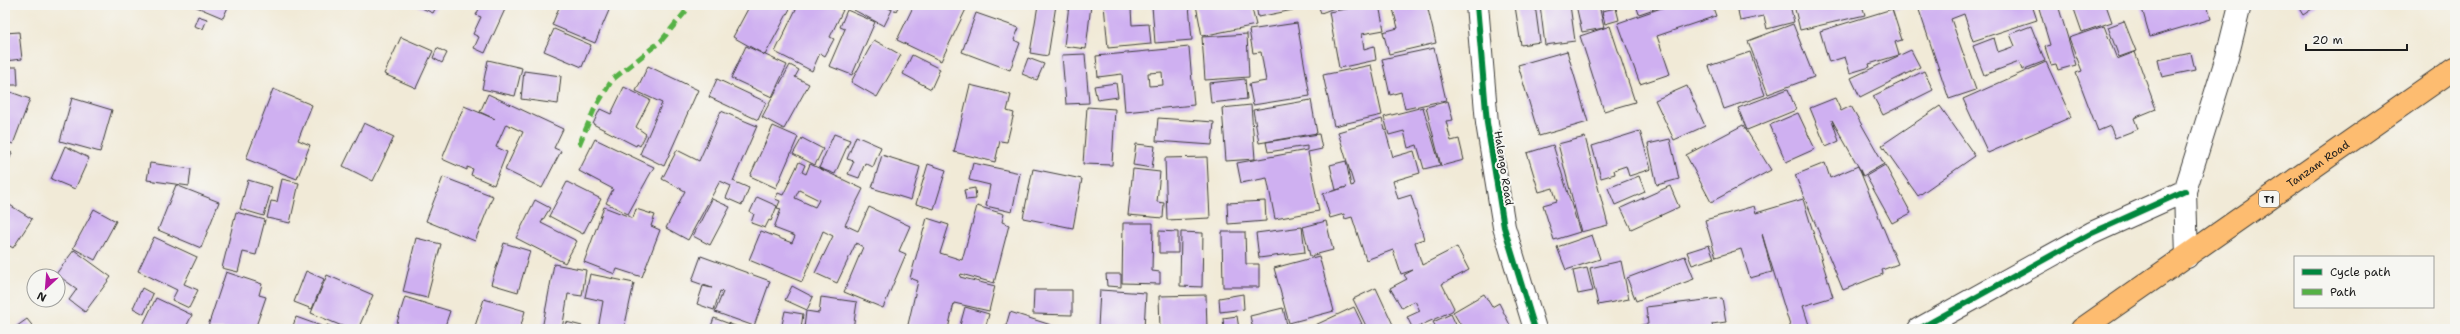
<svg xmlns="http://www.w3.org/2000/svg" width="2460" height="334" viewBox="0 0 2460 334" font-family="'Shantell Sans',sans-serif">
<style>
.building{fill:#cfb0f1;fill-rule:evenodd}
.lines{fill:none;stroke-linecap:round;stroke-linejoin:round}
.minor-casing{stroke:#3c3b38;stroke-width:24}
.highway-casing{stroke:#3c3b38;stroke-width:24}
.minor{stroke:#fff;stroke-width:22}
.highway{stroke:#fdbc70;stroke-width:22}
.quiet{stroke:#55b145;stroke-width:5;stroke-dasharray:10 5;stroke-linecap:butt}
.cycleway-casing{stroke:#f6f6f2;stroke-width:8}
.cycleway{stroke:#00873e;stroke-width:6}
.labels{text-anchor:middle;stroke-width:4;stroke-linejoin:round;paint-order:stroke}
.shield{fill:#f6f6f2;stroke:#5d5d5c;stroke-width:1}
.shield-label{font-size:10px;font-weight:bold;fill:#1c1c1c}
.street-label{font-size:11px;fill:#1c1c1c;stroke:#f6f6f2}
</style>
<rect width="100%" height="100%" fill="#f6f6f2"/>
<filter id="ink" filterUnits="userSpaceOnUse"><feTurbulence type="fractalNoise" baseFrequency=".025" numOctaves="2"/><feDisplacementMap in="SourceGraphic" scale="8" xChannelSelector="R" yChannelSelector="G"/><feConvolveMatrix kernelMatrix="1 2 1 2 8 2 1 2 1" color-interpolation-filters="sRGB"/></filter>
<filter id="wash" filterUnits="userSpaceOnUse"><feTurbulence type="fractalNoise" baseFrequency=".012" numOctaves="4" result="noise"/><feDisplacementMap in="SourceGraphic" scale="16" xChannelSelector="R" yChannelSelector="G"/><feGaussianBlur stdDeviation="0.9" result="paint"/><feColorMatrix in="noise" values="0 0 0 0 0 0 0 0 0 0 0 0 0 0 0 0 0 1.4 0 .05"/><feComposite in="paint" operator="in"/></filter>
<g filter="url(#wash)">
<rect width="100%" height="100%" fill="#f1ead7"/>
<g id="blocks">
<path class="building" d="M192,5H229L223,18Z
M415,5H437L433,13Z
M481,5H507L485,53L474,48L479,37L473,34L481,17L476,15Z
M560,5H603L610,8L595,43L552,25Z
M745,5H792L765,55L733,37L749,7Z
M798,5H833L843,10L830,37L834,39L825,56L820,53L812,71L775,52Z
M857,5H883L892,10L884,26L854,10Z
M886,5H899L896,11Z
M914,5H968L941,61L897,40Z
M1038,5H1056L1048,56L1030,53Z
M1069,5H1091L1086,49L1064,46Z
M1104,5H1189L1192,40L1155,43L1152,6L1131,9L1132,25L1149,24L1151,44L1108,48Z
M1196,5H1251L1256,25L1202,36Z
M1256,5H1292L1293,10L1258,17Z
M1318,5H1342L1321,13Z
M1367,5H1379L1384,30L1362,34L1364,49L1374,46L1376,60L1339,68L1329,12Z
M1392,5H1427L1436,43L1389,54L1383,32L1398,28Z
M1535,5L1540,42L1521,45L1515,6Z
M1540,5H1570L1575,41L1545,45Z
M1576,5H1599L1604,28L1582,32Z
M1636,5H1660V7L1639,14Z
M1670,5H1712L1716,16L1657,36L1670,74L1640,84L1618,23Z
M1737,5H1790L1794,22L1767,29L1764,16L1740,21Z
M1794,5H1862L1865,15L1800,30Z
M1894,5H1908V6L1895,9Z
M1936,5H2032L2037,20L1973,41L1964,14L1951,19L1976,90L1949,99L1919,10Z
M2038,5H2058L2076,65L2058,70L2056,64L2051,65L2045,47L2050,45Z
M2085,5H2106L2112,22L2082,32L2074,9Z
M2141,5H2207L2211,19L2150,37Z
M2297,5H2318L2303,15Z
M1616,8L1619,20L1605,24L1602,11Z
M1892,9L1902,40L1895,42L1899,55L1869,64L1870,67L1850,73L1845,57L1829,62L1820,31Z
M847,10L875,22L852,75L829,66L845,29L840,27Z
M976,13L1019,28L1014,40L1020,43L1010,70L962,52Z
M198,16L207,19L203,29L194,26Z
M2124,21L2136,51L2119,57L2108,27Z
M1297,23L1310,96L1253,105L1249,84L1266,81L1261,52L1253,53L1249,30Z
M1793,24L1814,77L1768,94L1748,41Z
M1610,26L1635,102L1604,111L1580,36Z
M2031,26L2045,61L2022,70L2019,62L1984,75L1973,46L1994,38L1998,52L2015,46L2010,34Z
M2104,26L2117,59L2135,52L2156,109L2134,118L2138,129L2115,138L2110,126L2098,131L2076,73L2082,71L2069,38Z
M554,29L591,45L582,67L544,51Z
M19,32L22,59L5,61V33Z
M1247,34L1249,77L1205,80L1202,37Z
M401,37L433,51L416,88L384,74Z
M874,40L901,55L877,97L851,82Z
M746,46L787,65L772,97L731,78Z
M1189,47L1194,105L1125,112L1122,74L1098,77L1096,56ZM1162,72L1163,85L1149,86L1148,73Z
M437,48L447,53L442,63L433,58Z
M1434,48L1446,100L1405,109L1401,92L1390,95L1382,59Z
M1911,50L1920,67L1860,97L1851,78Z
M1567,51L1588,122L1539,136L1518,65Z
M1750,52L1765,95L1724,109L1709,66Z
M2191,53L2195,70L2162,77L2158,60Z
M1085,54L1089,103L1066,104L1062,55Z
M912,55L940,69L931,89L903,74Z
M1028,58L1044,64L1037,80L1022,74Z
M488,60L522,68L515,96L482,89Z
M2046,62L2071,117L1988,153L1963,99Z
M790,65L799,70L795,77L809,84L784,129L762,117Z
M1371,65L1382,115L1334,126L1323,75Z
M648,66L698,90L664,166L640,154L662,103L636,91Z
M5,67H17L18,85H5Z
M524,71L561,76L558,104L521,99Z
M1924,71L1933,90L1883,115L1873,96Z
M717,79L766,102L758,120L709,97Z
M1245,79L1247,99L1211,103L1209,83Z
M1116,83L1118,97L1097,100L1094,86Z
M970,85L1011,95L1007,111L1014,113L1007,142L1000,141L995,162L954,152Z
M1687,86L1705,126L1674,140L1655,100Z
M624,87L650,100L636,127L646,134L640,146L637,144L636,146L593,124L600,109L611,114Z
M273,89L312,105L298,140L310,145L297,179L246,159Z
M1788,89L1796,110L1747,130L1738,108Z
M5,90L30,99L13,144L8,142L5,150L12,153L5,170Z
M488,94L563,129L554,148L561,151L542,188L505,170L523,132L506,124L496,147L507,152L494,185L471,175L473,169L467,167V170L442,159L464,106L495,119L480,112Z
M72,98L112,110L100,152L60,141Z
M1835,98L1841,111L1851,106L1884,164L1863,176L1858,166L1898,264L1882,270L1883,274L1843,290L1795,175L1825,163L1830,178L1858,166L1832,120L1839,141L1826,147L1810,108Z
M1311,100L1317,133L1259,143L1253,110Z
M1448,101L1453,120L1446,121L1451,141L1459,139L1464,160L1441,166L1426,107Z
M1251,105L1255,159L1226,161L1222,108Z
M1940,106L1975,156L1918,196L1882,145Z
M1087,107L1115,109L1112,165L1083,164Z
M1423,107L1440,165L1424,169L1417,145L1408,148L1404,131L1389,135L1384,117Z
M721,111L757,126L733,181L749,188L742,205L726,198L731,186L720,181L688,240L666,228L685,191L662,179L677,150L699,161Z
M1798,113L1815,149L1786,162L1770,125Z
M1158,118L1214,122L1212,145L1156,141Z
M1382,119L1393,157L1414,151L1420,173L1393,181L1398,199L1411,195L1424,239L1415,242L1422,265L1457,247L1469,270L1442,284L1454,308L1452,311L1413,329L1407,317L1420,311L1415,301L1402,308L1390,288L1407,279L1404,275L1413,270L1401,274L1393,250L1366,260L1352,217L1345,219L1344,214L1330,218L1323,194L1347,187L1336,190L1330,165L1346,161L1351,186L1354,185L1338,132Z
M364,123L394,137L373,181L343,166Z
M1743,125L1771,170L1711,202L1686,155Z
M773,126L798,137L776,188L750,176Z
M1640,131L1651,169L1629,176L1626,166L1614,170L1615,174L1601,178L1592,146Z
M834,134L850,140L835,174L819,168Z
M1319,134L1322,149L1308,152L1319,211L1275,219L1267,178L1241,183L1237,163L1307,150V146L1268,152L1266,142Z
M856,136L881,147L873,167L865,163L859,178L848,174L854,161L847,159Z
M1585,137L1608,225L1581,232L1558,144Z
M802,138L823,149L815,165L793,154Z
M595,139L654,167L628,214L606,203L613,189L579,171Z
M1670,139L1679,179L1657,185L1648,144Z
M1136,144L1155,146L1152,168L1133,165Z
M1553,145L1580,232L1554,240L1543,205L1557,201L1554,192L1553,188L1539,192L1527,153Z
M65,146L89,158L75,189L51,179Z
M882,155L920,167L911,200L872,188Z
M1207,157L1210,218L1167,220L1165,158Z
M799,162L805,165L802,172L806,174L810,164L863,189L845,225L858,231L869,207L910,226L899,251L906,254L883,308L844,292L863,247L856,243L837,283L815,273L833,236L823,231L802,282L749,260L761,231L792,243L795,236L774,228L781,209L777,208L780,201L775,199L778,193L783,195ZM799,190L819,200L815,207L795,198Z
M150,163L191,169L189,186L147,180Z
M973,163L1020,173L1012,212L986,206L990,185L969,180Z
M928,164L946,170L934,209L916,204Z
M1885,165L1911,213L1892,223L1866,176Z
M1033,169L1082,179L1073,228L1023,218Z
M1133,169L1160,172L1157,202L1164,203L1163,218L1128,215Z
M1639,176L1645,192L1615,205L1608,188Z
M443,177L493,196L475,241L426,221Z
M282,179L299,183L290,223L267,218L271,201L277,202Z
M248,180L272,187L264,216L240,209Z
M567,182L601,199L583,234L549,216Z
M176,185L219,202L201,248L158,230Z
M1670,186L1679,207L1631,229L1621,208Z
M975,188L976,199L966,200L964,190Z
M757,197L777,206L771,221L769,220L765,228L751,223L754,214L750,212Z
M712,199L730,207L710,245L693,236Z
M1803,199L1833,297L1803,306L1809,325L1791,329L1762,234L1772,272L1750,278L1741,249L1716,257L1705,220L1754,206L1756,213Z
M535,200L550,208L541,223L577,241L565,263L516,238Z
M1265,201L1266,221L1228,224L1227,203Z
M5,202L32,219L13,248L5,243Z
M977,206L1004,214L1002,222L1009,225L994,283L961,274L960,277L995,286L989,311L954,303L948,329H907L918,281L910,278L927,218L949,225L940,253L962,260Z
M604,207L633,218L636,209L655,215L651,226L660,230L642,277L617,269L615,274L584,262Z
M94,209L116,221L95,260L73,248Z
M236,212L265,220L256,255L243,252L238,272L222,268Z
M1326,221L1333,250L1310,256L1303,227Z
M1123,223H1153L1152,271L1160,272V284L1122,283Z
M1302,227L1305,252L1259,258L1256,233Z
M1159,231L1178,232V253H1159Z
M1181,232L1203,233L1202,287L1180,286Z
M1222,232H1245L1246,264H1259V287H1223Z
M1592,235L1600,259L1566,270L1557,247Z
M154,237L197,257L184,284L198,290L189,308L172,300L177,290L138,271Z
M416,238L441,244L427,298L403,292Z
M504,243L530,251L518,292L491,284Z
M1709,245L1714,258L1692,265L1687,252Z
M74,250L111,277L85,312L69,300L77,289L56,274Z
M701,256L770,281L754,326L715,312L723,292L720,291L714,310L697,304L703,286L712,288L692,281Z
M1319,256L1334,311L1289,323L1274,268Z
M1685,256L1694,279L1636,301L1627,278Z
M1621,261L1629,299L1598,305L1590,268Z
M554,264L586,270L582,296L568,294L562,329H542Z
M1587,268L1593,291L1578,294L1573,271Z
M306,271L324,279L312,309L294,302Z
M226,272L262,284L259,295L266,297L255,329H207Z
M590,274L634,283L624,329H598L603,301L585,297Z
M1106,274H1121V287L1107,286Z
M327,275L373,295L358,329H349L311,313Z
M792,286L813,297L807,310L785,300Z
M142,288L153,294L144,314L133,308Z
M1376,288L1395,329H1359L1366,326L1353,299Z
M1034,290H1072V315L1033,314Z
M1100,290L1146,293L1144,329L1098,327Z
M1243,294L1244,309L1220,312L1219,298Z
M1484,294L1492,307L1499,303L1511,327L1507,329H1463L1453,312Z
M1206,295L1207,329H1160L1159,296Z
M405,297L450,311L444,329H395Z
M821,297L857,302L853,329L804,328L806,311L819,313Z
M156,298L192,315L185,329H141Z
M1722,298L1726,322L1712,324L1713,329H1619L1648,324L1646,307Z
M484,299L525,311L520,329H474Z
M965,307L989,314L985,329H959Z
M1354,307L1362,324L1351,329L1309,328Z
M1283,308L1288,329H1253L1250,316Z
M785,311L803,314L801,329H781Z
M1010,312L1051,325L1050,329H1005Z
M1451,314L1458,329H1437L1433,322Z
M1237,316L1239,329H1224L1223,318Z
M296,317L321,326L320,329H292Z
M714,318L743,329H710Z
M27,319L35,329H13Z
M566,322L582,326L581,329H565Z
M327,325L338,329H326Z
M1432,326L1434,329H1425Z"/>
</g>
</g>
<g filter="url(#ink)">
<use href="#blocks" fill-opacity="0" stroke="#3c3b38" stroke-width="1"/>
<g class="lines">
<g class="minor-casing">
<path id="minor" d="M1477,5L1487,123L1504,227L1535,329
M2187,257L2185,191L2227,57L2240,5
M1919,329L2092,233L2185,191"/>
</g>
<g class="highway-casing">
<g id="highway">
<path id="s1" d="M2082,329L2455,68"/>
</g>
</g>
<use href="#minor" class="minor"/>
<use href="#highway" class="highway"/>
<path class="quiet" d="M579,145L594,110L612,80L661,41L691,5"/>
<g class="cycleway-casing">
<path id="cycleway" d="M1477,5L1487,123L1504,227L1535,329
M1919,329L2092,233L2185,191"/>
</g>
<use href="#cycleway" class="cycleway"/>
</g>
</g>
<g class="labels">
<rect class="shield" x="2259" y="191" width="20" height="16" rx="3"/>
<g class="shield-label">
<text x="2269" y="203">T1</text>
</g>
<g class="street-label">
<text dy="4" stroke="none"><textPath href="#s1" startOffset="288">Tanzam Road</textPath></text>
<text transform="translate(1504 168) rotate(81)" y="4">Halengo Road</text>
</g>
</g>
<rect width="2460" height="334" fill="none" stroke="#f6f6f2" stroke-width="20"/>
<rect x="2294" y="256" width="140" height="52" fill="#f6f6f2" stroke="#9f9f9c"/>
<rect x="2302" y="269" width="20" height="6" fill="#00873e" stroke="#9f9f9c"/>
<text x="2330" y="276" font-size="12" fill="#1c1c1c">Cycle path</text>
<rect x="2302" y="289" width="20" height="6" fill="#55b145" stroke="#9f9f9c"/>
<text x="2330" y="296" font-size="12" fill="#1c1c1c">Path</text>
<g transform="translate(46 288) rotate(206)"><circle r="19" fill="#f6f6f2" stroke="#9f9f9c"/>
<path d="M0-3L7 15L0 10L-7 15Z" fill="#b5179e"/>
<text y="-6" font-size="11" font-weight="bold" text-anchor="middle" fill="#1c1c1c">N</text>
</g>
<path d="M2306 44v6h101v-6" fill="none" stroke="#1c1c1c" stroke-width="2"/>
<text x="2312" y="44" font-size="12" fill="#1c1c1c" stroke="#f6f6f2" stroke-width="3" paint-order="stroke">20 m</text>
</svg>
